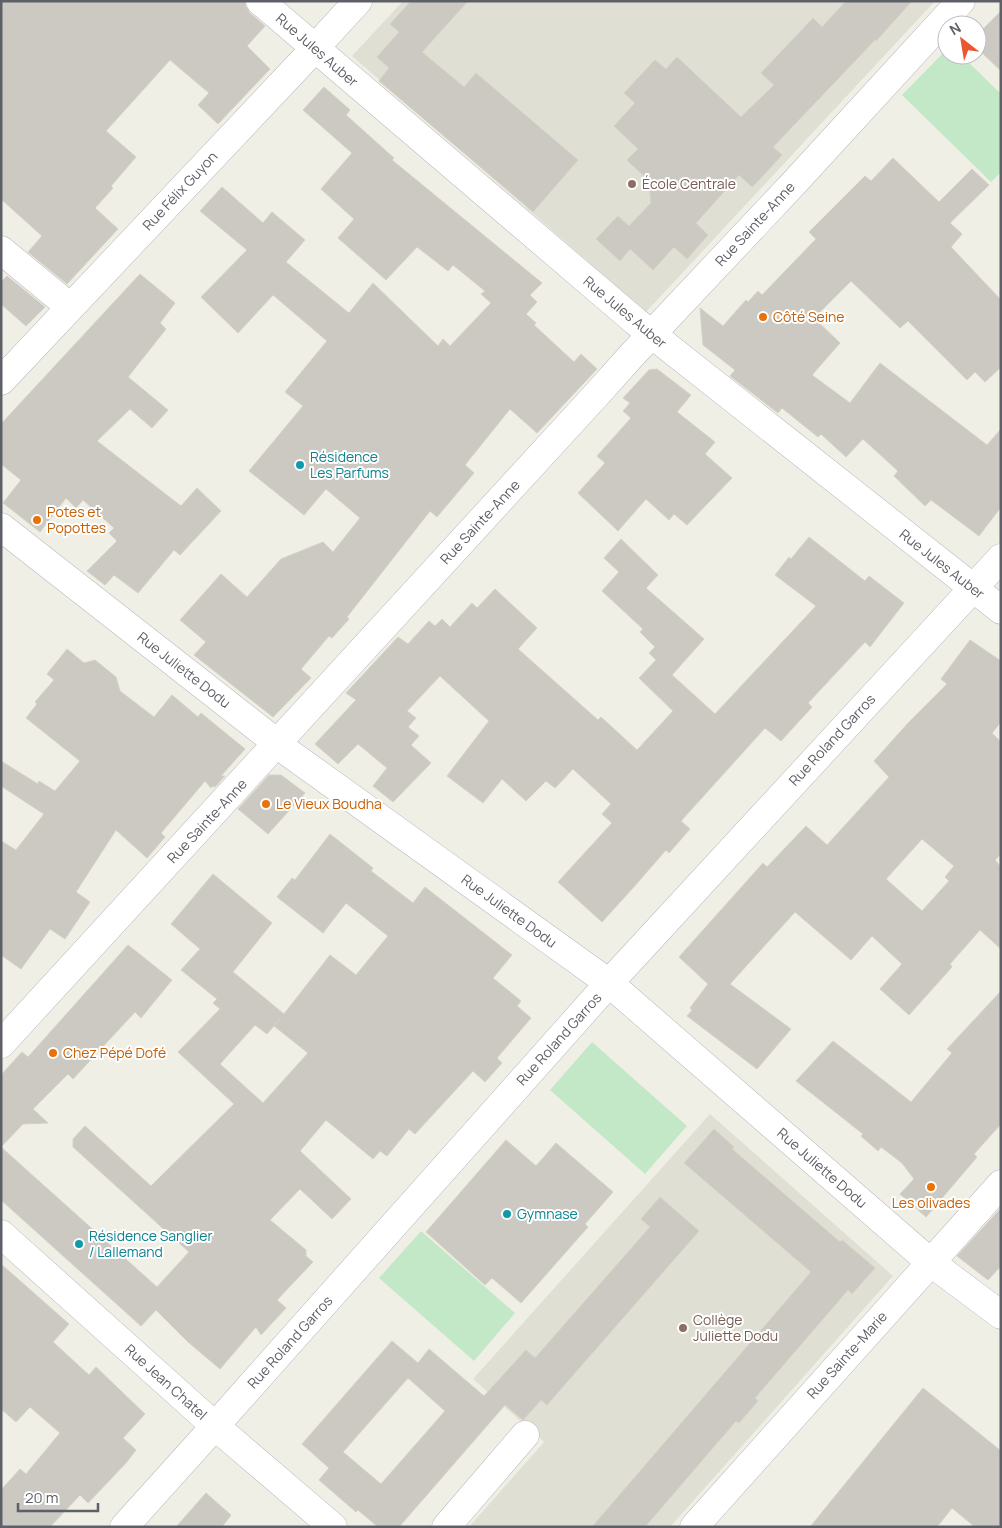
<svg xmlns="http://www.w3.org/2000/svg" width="1002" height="1528" viewBox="0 0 1002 1528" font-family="Manrope,sans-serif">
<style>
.education{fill:#e0dfd4}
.green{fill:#c3e8c7}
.building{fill:#ccc9c3;stroke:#d5d2c4;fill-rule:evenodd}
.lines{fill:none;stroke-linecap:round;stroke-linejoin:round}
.minor-casing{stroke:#b8bac0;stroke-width:29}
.minor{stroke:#fff;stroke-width:28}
.education-dot{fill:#8d6e63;stroke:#fff;stroke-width:2}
.food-dot{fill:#e8710a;stroke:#fff;stroke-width:2}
.culture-dot{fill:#0f9aa8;stroke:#fff;stroke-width:2}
.labels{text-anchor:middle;stroke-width:4;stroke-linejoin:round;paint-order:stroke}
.street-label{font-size:14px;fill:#5e6067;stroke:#fff}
.education-label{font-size:14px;fill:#785e54;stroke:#fff;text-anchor:start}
.food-label{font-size:14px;fill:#c56008;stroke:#fff;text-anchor:start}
.culture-label{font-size:14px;fill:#0d838f;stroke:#fff;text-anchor:start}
</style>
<rect width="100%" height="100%" fill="#f0efe6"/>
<path class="education" d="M403,1H935L646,312L352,56Z
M710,1114L893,1276L670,1527H469L544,1442L473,1379Z"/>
<path class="green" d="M947,49V55H961L1001,94V172L991,182L902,95Z
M592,1042L687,1126L645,1174L550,1090Z
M421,1231L515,1313L474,1361L379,1278Z"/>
<path class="building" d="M1,1H245L246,7L250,13L265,26L247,46L270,69L218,124L198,105L209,93L170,60L106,131L136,157L111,186L113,188L95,208L118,229L67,284L28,252L42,236L1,199Z
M411,1H468L422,52L464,87L476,73L578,160L533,212L524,204L379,81L389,68L377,57L399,32L390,24Z
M846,1H912L876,41L875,40L773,147L782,155L760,179L752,187L739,175L696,223L708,235L687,259L674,247L653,270L630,249L620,261L596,239L618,216L629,226L651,203L649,181L627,160L638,149L614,126L635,103L624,93L655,60L666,69L677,57L741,117L774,85L761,73L813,18L822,27Z
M1001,11V71L977,48V35Z
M324,87L350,110L346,115L394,158L392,160L542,283L530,295L537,302L526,314L536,323L534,325L574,362L581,354L597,369L537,433L510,409L465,465L474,473L437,517L430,511L347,617L349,619L332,638L329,636L301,669L311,678L273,717L194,655L206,642L180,620L221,574L247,597L281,559L323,542L333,552L360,518L326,489L304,515L249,471L303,406L285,392L327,341L273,295L238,333L201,297L247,250L200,211L222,187L263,223L272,212L305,240L286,262L349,313L373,283L438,346L443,339L450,346L491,303L481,294L485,291L453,265L448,271L417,247L386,280L338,238L354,219L321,189L352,153L303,110Z
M893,158L939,202L972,169L989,185L950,223L962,234L951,247L1001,300V367L985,382L975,372L967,380L908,321L900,328L851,281L814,318L840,343L812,375L850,403L880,363L987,445L1001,429V507L979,536L931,500L925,506L894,476L898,471L863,439L846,457L821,434L818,437L782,408L778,413L730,376L735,370L703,345L700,308L723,326L746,300L748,302L758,291L762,295L816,239L809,232L865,176L871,181Z
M140,274L175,303L160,323L166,329L128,377L168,410L152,428L130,409L97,441L181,506L197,488L221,511L180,555L174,550L138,593L114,575L105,585L87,571L117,541L109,533L114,528L83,500L76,508L66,498L40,532L3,503L21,480L1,464V424Z
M7,276L45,307L26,326L1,304V282Z
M657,369L691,395L677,412L715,442L705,454L732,478L687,525L674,514L669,520L646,499L618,531L578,493L605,463L597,456L631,418L623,411L630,403L623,398L649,370Z
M809,537L865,581L869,576L904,603L870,647L865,642L808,703L812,707L781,741L765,728L681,821L690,829L669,853L666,850L632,889L602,922L558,882L612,823L602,814L611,804L573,769L555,788L546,781L526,801L502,779L483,803L447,776L489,721L440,676L407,711L416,718L408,727L419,736L411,745L431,763L393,802L373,786L387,768L358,744L338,764L315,744L356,700L346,693L398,637L408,644L429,621L435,626L442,619L450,627L472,603L477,608L495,589L537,628L518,649L598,720L601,717L637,750L673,711L639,678L656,660L649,653L655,647L640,632L643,629L602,591L619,572L604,558L621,539L658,575L646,588L704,639L672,675L715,714L816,606L775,575L789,557L791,559Z
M970,640L1001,661V722L992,733L1001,742V854L995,860L1001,867V949L980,930L950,964L952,967L909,1015L880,989L902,964L872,936L851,960L795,912L730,984L791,1029L757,1069L687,1016L692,1010L690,1008L708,984L679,957L763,863L767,867L806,826L827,845L889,777L874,761L909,722L947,684L941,679ZM922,839L954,866L945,877L949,881L922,911L886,879Z
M67,649L84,663L95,660L116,677L120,691L154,717L172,695L198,717L201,713L245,749L221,776H225L215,787L213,786L211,788L205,781L161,833L165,837L147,858L116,830L76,892L90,902L65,939L50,929L21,969L1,955V841L16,850L44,814L1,786V761L38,784L39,781L55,791L80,761L26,718L37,704L35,702L54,680L47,674Z
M269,775H281L305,793L268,834L238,809Z
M330,834L373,868L371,871L413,903L425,887L512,955L493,978L521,1001L517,1006L531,1018L497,1058L502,1063L485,1082L473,1071L415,1134L409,1129L387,1156L380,1151L373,1159L326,1120L300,1151L351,1199L332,1219L300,1189L270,1220L306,1250V1256L313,1262L277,1300L286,1308L261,1335L256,1327L220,1369L188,1342L156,1310L141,1326L1,1200V1075L22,1052L28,1057L128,945L172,980L141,1018L135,1012L73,1079L68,1074L33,1109L48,1123L23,1124L1,1147L157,1287L189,1252L73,1147V1139L85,1126L151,1186L234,1104L178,1052L220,1009L213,1003L217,999L181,970L200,949L171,924L213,874L272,923L233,972L284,1014L330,955L356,975L388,936L346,903L323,933L277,897L292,878L295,880ZM280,1019L274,1026L308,1053L263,1103L220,1064L255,1025L267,1034Z
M1001,991V1124L974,1154L977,1157L926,1217L900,1194L914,1179L902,1163L881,1147L878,1151L861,1136L863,1134L796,1081L833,1041L911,1102L952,1053L947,1049Z
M714,1129L734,1147L732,1149L840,1242L842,1240L875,1268L852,1294L848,1290L755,1398L758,1401L739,1423L736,1421L645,1527H592L811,1272L684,1163Z
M506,1140L536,1166L556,1143L613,1192L585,1224L588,1227L521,1303L492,1278L485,1285L426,1232Z
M660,1197L699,1231L547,1405L541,1400L523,1420L505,1405L399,1527H378L358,1510L356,1512L319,1480L329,1468L302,1444L392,1341L418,1363L429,1349L484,1396L526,1350L535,1358L650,1227L641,1219ZM408,1378L445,1411L381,1484L343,1452Z
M1001,1208V1266L988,1280L957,1256Z
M1,1264L69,1324L53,1342L89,1375L96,1367L145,1414L123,1438L136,1450L126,1463L88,1503L80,1495L50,1527H1V1490L20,1469L26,1474L60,1433L30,1407L16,1422L1,1409Z
M923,1388L1001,1451V1527H975L952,1508L937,1527H810Z
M206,1493L231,1515L222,1527H176Z"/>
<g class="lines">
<g class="minor-casing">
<path id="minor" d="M260,1L635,321L1001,610
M1,250L70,307
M1,381L303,61L358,1
M1,527L263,732L278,743L289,753L609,983L930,1262L1001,1315
M1,1044L598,393L632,355L794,183L961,1
M1,1234L215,1426L333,1527
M124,1527L215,1426L609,983L1001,558
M446,1527L525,1435
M694,1527L1001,1184"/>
</g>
<use href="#minor" class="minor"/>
</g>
<g class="education-dot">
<circle cx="632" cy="184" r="5"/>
<circle cx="683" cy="1328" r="5"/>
</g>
<g class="food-dot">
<circle cx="763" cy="317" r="5"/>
<circle cx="37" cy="520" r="5"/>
<circle cx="266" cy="804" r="5"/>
<circle cx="53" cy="1053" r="5"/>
<circle cx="931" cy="1187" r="5"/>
</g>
<g class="culture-dot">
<circle cx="300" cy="465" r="5"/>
<circle cx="507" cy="1214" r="5"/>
<circle cx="79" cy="1244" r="5"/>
</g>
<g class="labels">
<g class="street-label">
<text transform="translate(317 50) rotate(41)" y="5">Rue Jules Auber</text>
<text transform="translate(180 191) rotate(-47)" y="5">Rue Félix Guyon</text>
<text transform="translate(755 224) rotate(-47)" y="5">Rue Sainte-Anne</text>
<text transform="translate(625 312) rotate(40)" y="5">Rue Jules Auber</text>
<text transform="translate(480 522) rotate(-47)" y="5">Rue Sainte-Anne</text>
<text transform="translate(942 564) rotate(38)" y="5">Rue Jules Auber</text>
<text transform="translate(184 670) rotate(38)" y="5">Rue Juliette Dodu</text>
<text transform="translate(832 740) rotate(-47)" y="5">Rue Roland Garros</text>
<text transform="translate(207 821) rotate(-47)" y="5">Rue Sainte-Anne</text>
<text transform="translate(509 911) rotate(36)" y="5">Rue Juliette Dodu</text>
<text transform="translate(559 1039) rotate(-48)" y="5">Rue Roland Garros</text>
<text transform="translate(822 1168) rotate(41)" y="5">Rue Juliette Dodu</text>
<text transform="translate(290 1342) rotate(-48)" y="5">Rue Roland Garros</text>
<text transform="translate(847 1355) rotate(-48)" y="5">Rue Sainte-Marie</text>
<text transform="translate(166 1382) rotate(42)" y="5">Rue Jean Chatel</text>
</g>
<g class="education-label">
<text x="642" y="189">École Centrale</text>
<text x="693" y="1325">Collège<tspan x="693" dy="16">Juliette Dodu</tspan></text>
</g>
<g class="food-label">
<text x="773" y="322">Côté Seine</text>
<text x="47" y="517">Potes et<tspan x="47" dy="16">Popottes</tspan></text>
<text x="276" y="809">Le Vieux Boudha</text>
<text x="63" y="1058">Chez Pépé Dofé</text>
<text x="931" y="1208" text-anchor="middle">Les olivades</text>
</g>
<g class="culture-label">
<text x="310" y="462">Résidence<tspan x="310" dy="16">Les Parfums</tspan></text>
<text x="517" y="1219">Gymnase</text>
<text x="89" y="1241">Résidence Sanglier<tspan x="89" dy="16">/ Lallemand</tspan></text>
</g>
</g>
<rect width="1002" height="1528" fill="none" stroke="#5e6067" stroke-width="5"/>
<g transform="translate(962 40) rotate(329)"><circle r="24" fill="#ffffff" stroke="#bfbfc2"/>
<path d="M0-4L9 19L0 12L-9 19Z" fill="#ec5730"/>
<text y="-8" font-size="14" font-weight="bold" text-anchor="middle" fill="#5e6067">N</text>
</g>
<path d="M18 1503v8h80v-8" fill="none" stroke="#5e6067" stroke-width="2.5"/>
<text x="25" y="1503" font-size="15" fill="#5e6067" stroke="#ffffff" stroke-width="4" paint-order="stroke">20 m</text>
</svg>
